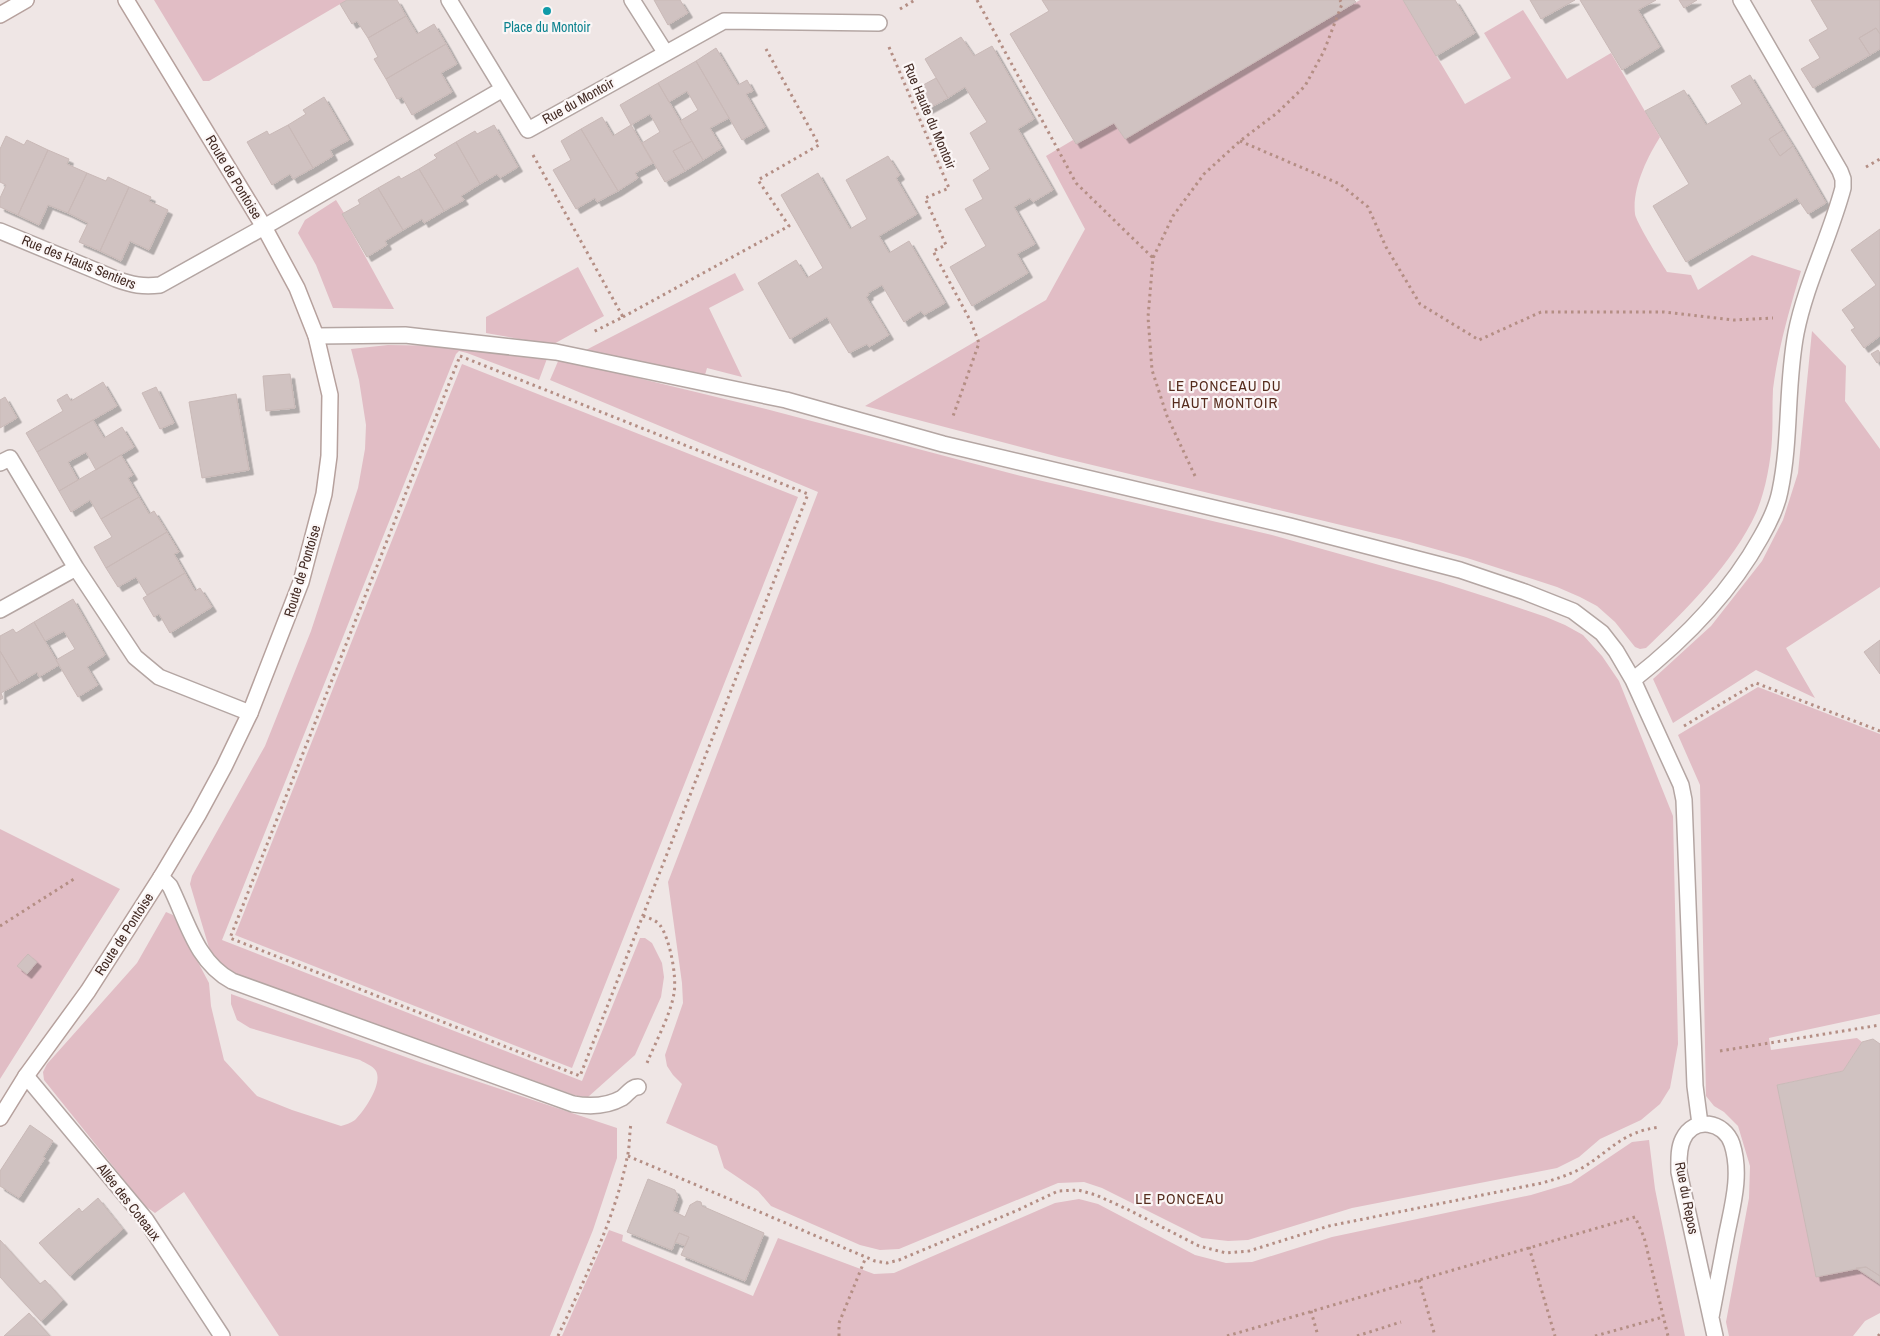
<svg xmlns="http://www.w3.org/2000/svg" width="1880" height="1336" viewBox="0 0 1880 1336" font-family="'Archivo Narrow',sans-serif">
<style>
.green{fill:#e1bdc5}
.building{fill:#d0c2c1;stroke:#c9b9b7;filter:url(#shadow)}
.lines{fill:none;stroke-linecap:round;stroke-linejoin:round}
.lane-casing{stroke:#b4a6a3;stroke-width:18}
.street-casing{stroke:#b4a6a3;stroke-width:18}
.secondary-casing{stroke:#b6a19d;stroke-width:18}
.path{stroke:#b48e84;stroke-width:3;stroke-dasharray:2.5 4;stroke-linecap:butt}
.lane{stroke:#fff;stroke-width:15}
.street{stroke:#fff;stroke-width:15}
.secondary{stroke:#fff;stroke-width:15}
.culture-dot{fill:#0f9aa8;stroke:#fbf6f6;stroke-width:2}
.labels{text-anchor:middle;stroke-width:4.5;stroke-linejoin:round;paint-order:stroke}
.culture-label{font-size:14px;fill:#0d838f;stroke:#fbf6f6}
.street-label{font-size:14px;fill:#422a23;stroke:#fbf6f6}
.neighbourhood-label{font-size:15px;letter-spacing:1px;fill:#562c1d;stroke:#fbf6f6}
</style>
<defs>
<filter id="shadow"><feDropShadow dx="4.5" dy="4.5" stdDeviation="0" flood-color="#0004"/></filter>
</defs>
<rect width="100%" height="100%" fill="#efe6e5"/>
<path class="green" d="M154,0H347L209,81H203Z
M1360,0H1403L1465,104L1511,78L1484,33L1523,10L1567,79L1611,53L1660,137C1647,158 1632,188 1635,214C1636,222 1661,262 1667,272L1691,275L1698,290L1752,255L1801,271C1789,311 1778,349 1773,389C1772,406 1773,422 1772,439C1771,461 1765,493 1756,513C1734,562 1685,611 1646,648L1640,649L1635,647L1615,622L1597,606L1580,597L1557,587L1467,558L1399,539L1059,457L865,406L1046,300L1085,229L1046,156L1073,140L1076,144L1114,123L1125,139Z
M336,200L344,213L342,214L394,309L333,308L316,265L298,233L305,220Z
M578,267L604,316L552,345L486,333V317Z
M735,273L744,290L709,308L742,377L707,368L705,375L584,351Z
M1812,331L1846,366L1845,401L1880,449V587L1786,648L1815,698L1756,670L1673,723L1653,679L1711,626L1762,561L1783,520L1798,473Z
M388,345L455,346L548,356L539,380L467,353L459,351L456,354L222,940L582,1081L640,938H645L652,943L662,963L664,977L661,997L635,1055L588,1097L577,1096L239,977L220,962L210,951L190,884L192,876L265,746L311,631L358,488L365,449L366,425L359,380L351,349Z
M559,359L766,409L1021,476L1272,535L1440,582L1493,599L1546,617L1565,625L1583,635L1602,656L1619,681L1673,816L1678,1044L1670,1088L1660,1104L1641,1120L1600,1139L1579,1157L1557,1168L1352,1208L1248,1240L1228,1241L1202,1238L1102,1188L1084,1182L1058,1183L899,1249L880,1250L860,1245L771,1206L758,1191L724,1168L717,1146L666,1123L682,1084L673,1075L667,1066L665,1055L683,1003L682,983L668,882L818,492L550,380Z
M462,364L798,497L572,1068L235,935Z
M1758,687L1880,734V1014L1769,1038L1771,1050L1857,1038L1862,1042L1843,1071L1777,1085L1856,1268L1880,1284V1313L1865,1321L1853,1336H1729L1726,1322L1749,1198L1750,1166L1738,1126L1724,1112L1714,1106L1706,1096L1700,785L1678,735Z
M0,829L120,889L0,1079Z
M166,912L173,915L209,983L211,1006L224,1060L257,1096L292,1110L341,1126C345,1125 351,1123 355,1120C364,1111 383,1084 376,1071C373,1066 365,1063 360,1060L250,1028L237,1020L231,1004V994L425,1064L617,1128V1158L593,1230L550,1336H279L184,1192L155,1213L145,1206L44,1080L43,1072L47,1064L137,963Z
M1649,1140L1655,1189L1685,1336H562L609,1230L623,1235L622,1241L753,1296L778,1238L874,1274L894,1273L1055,1203L1079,1199L1098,1204L1195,1255L1226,1263L1252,1262L1332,1237L1531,1195L1571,1183L1632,1142Z"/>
<path class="building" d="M347,0H397L406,16L368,38L357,21L352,24L340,4Z
M654,0H680L688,13L668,25Z
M1042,0H1354L1356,2L1125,139L1114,123L1076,144L1010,34L1049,11Z
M1403,0H1455L1475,33L1436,56Z
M1530,0H1575L1541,19Z
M1580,0H1656L1638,10L1660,47L1622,70Z
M1679,0H1697L1684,8Z
M1811,0H1880V34L1876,28L1859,38L1870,55L1813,88L1801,69L1820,58L1809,40L1828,29Z
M406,16L417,34L434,24L446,44L386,79L374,59L378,57L368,38Z
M1876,28L1880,34V49L1870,55L1859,38Z
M961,37L974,56L992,46L1034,119L1018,129L1053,190L1033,202L1030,198L1014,207L1035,244L1017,254L1028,273L972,306L950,267L986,246L965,209L983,199L973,180L990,169L970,133L987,122L965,87L948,98L925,59Z
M446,44L457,64L441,73L452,92L412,115L402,97L397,99L386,79Z
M716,48L738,85L747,80L753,91L746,94L765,127L742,140L696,61Z
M696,61L729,118L710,128L722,148L703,160L680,121L698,110L687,91L669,102L658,83Z
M1750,75L1783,130L1769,139L1780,156L1793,146L1826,203L1808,214L1797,198L1686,262L1653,206L1689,184L1645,111L1684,90L1706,125L1742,104L1731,86Z
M936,78L948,98L928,109L916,89Z
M658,83L692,141L673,151L685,171L665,182L642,143L660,132L650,114L631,125L620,105Z
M324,97L349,140L330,150L333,156L313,168L288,125L306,114L303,110Z
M602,117L613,136L631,125L653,163L635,173L638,178L618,191L581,129Z
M288,125L313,168L293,179L290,174L272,185L247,142L267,131L269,135Z
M494,125L518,167L500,178L497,174L480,184L456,142L475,131L477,134Z
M581,129L618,191L597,202L595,198L576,209L553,170L571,160L561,141Z
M1783,130L1793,146L1780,156L1769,139Z
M6,136L24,145L27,140L48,150L18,215L0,207V198L6,185L0,182V149Z
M692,141L703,160L685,171L673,151Z
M456,142L480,184L461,196L464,200L444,211L419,169L437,158L434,155Z
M48,150L69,159L67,164L87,173L68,213L48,205L39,225L18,215Z
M888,156L900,175L896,178L917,214L879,236L889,253L909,241L945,303L924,315L921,311L904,322L882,285L868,293L869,295L866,297L889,335L869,347L867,344L849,353L827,317L790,339L758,283L796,260L807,278L823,268L781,195L818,173L850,229L867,219L846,180Z
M419,169L444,211L424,223L422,219L403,230L378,188L399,176L401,179Z
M87,173L106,181L108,177L129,187L100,251L79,242L88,223L68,213Z
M129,187L151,197L149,201L168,210L149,250L130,241L121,261L100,251Z
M378,188L403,230L385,241L387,245L367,257L342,214L360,204L358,200Z
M1880,229V336L1864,348L1851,330L1855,328L1842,310L1876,285L1851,250Z
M1878,350L1880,353V361L1877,363L1871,354Z
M290,374L295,408L266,411L263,376Z
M103,382L117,406L37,452L26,433L63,411L57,400L67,394L71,401Z
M156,387L174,423L160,429L142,393Z
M236,394L249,470L202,478L189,402Z
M5,397L17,418L0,428V400Z
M93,420L104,438L122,427L134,447L96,470L86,452L68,462L78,480L59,491L37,452Z
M121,455L133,475L128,478L139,497L101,519L90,500L71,512L59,491Z
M139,497L149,514L154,511L167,532L106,568L94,547L112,537L101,519Z
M167,532L179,552L174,554L185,573L147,595L136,577L118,587L106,568Z
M185,573L195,591L200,588L212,607L170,633L159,614L154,617L143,598Z
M73,599L105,655L87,667L98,685L78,697L56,660L75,649L64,631L45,641L34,622Z
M34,622L59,665L39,677L37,672L19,683L0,651V636L13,629L16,633Z
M1880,640V674L1864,652Z
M0,651L19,683L1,693L3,698L0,700Z
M28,954L37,962L27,974L17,966Z
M1873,1039L1880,1044V1276L1866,1267L1816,1277L1777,1085L1843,1071L1862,1042Z
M30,1125L53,1141L43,1157L45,1158L19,1198L0,1186V1171Z
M648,1179L675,1190L678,1197L673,1211L685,1217L690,1205L697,1201L701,1202L702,1206L764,1233L745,1281L681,1255L689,1237L679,1233L672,1250L627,1232Z
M98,1198L123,1229L70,1276L39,1243L79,1208L82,1212Z
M679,1233L689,1237L685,1246L675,1242Z
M0,1240L40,1284L45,1280L63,1300L41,1321L0,1277Z
M1866,1267L1880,1276V1284L1856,1268Z
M29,1313L50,1336H4Z"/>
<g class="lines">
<g class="lane-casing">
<path id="lane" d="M449,0L528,130L724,21L879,23
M632,0L665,52
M264,227L503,89
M161,877L170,886C187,920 196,962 232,981L573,1104C590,1107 606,1107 622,1098C628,1094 631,1087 638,1087"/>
</g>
<g class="street-casing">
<path id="street" d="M0,231L116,279C132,285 143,287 160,285L264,227
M316,336L405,335L556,352L786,400L943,444L1290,526L1460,570L1525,592L1573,611L1602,633L1616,651L1633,680L1681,785L1684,800L1695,1086L1700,1124
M0,463L10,458L76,568L0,610
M76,568L135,657L159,677L250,713
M1633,680C1684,640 1730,593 1761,537C1769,523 1777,507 1780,491C1791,439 1786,385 1796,333C1806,283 1830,237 1843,188V179L1840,171L1741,0
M26,1076L146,1220L222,1336
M1711,1317C1716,1291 1721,1264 1726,1238C1732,1207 1742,1175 1732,1144C1724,1121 1694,1116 1683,1139C1678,1149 1679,1161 1679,1172L1715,1336"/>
</g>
<g class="secondary-casing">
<path id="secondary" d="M0,15L26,0
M0,1118L26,1076L88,991L161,877L198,815L224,767L250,713L301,582L324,494L329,456L330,395L316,336L297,288L264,227L126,0"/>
</g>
<path class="path" d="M977,0L1076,183L1153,258
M900,9L915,0
M889,47L949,188L925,198L946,245L933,251L971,322L979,343L952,419
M1240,141L1340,184L1368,207L1386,247L1420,304L1479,340L1541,312H1664L1734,320L1773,318
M533,155L623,317L593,332
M1866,167L1880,159
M623,317L789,226L758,180L819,145L766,49
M460,356L808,494L580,1076L230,938Z
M1195,476L1167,416L1152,370L1148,317L1153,258L1173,216L1204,174L1240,141L1277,113L1305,86L1324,51L1342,4L1340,0
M1684,726L1756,683L1880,731
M643,916C649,918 656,920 660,925C670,939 677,977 674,993C671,1014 655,1043 647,1063
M0,926L74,879
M1720,1051L1880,1025
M628,1156L875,1261L887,1263L899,1260L1018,1210L1058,1191L1078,1190L1096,1195L1127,1209L1199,1246L1226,1253L1249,1251L1329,1226L1542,1183C1556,1179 1569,1175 1582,1168C1612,1150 1621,1132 1660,1127
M1529,1247L1555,1336
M1419,1280L1435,1336
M1311,1311L1318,1336
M558,1336C584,1280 615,1219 627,1158C630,1147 629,1135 631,1124
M839,1336V1323L866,1257
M1227,1336L1635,1217L1644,1237L1668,1336
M1357,1336L1401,1322
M1595,1336L1663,1317
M1878,1336L1880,1334"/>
<use href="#lane" class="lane"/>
<use href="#street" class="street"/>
<use href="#secondary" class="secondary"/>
</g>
<circle class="culture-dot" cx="547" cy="11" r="5"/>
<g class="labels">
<g class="culture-label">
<text x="547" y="32">Place du Montoir</text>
</g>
<g class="street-label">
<text transform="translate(578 101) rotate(-29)" y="5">Rue du Montoir</text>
<text transform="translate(930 116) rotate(67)" y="5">Rue Haute du Montoir</text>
<text transform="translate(234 177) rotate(59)" y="5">Route de Pontoise</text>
<text transform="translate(79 262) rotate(22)" y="5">Rue des Hauts Sentiers</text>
<text transform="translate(302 571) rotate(-73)" y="5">Route de Pontoise</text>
<text transform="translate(124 934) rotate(-57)" y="5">Route de Pontoise</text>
<text transform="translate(1687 1198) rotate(79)" y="5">Rue du Repos</text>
<text transform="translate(129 1202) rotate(52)" y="5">Allée des Coteaux</text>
</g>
<g class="neighbourhood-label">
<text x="1225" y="391">LE PONCEAU DU<tspan x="1225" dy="17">HAUT MONTOIR</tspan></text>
<text x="1180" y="1204">LE PONCEAU</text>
</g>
</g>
</svg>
